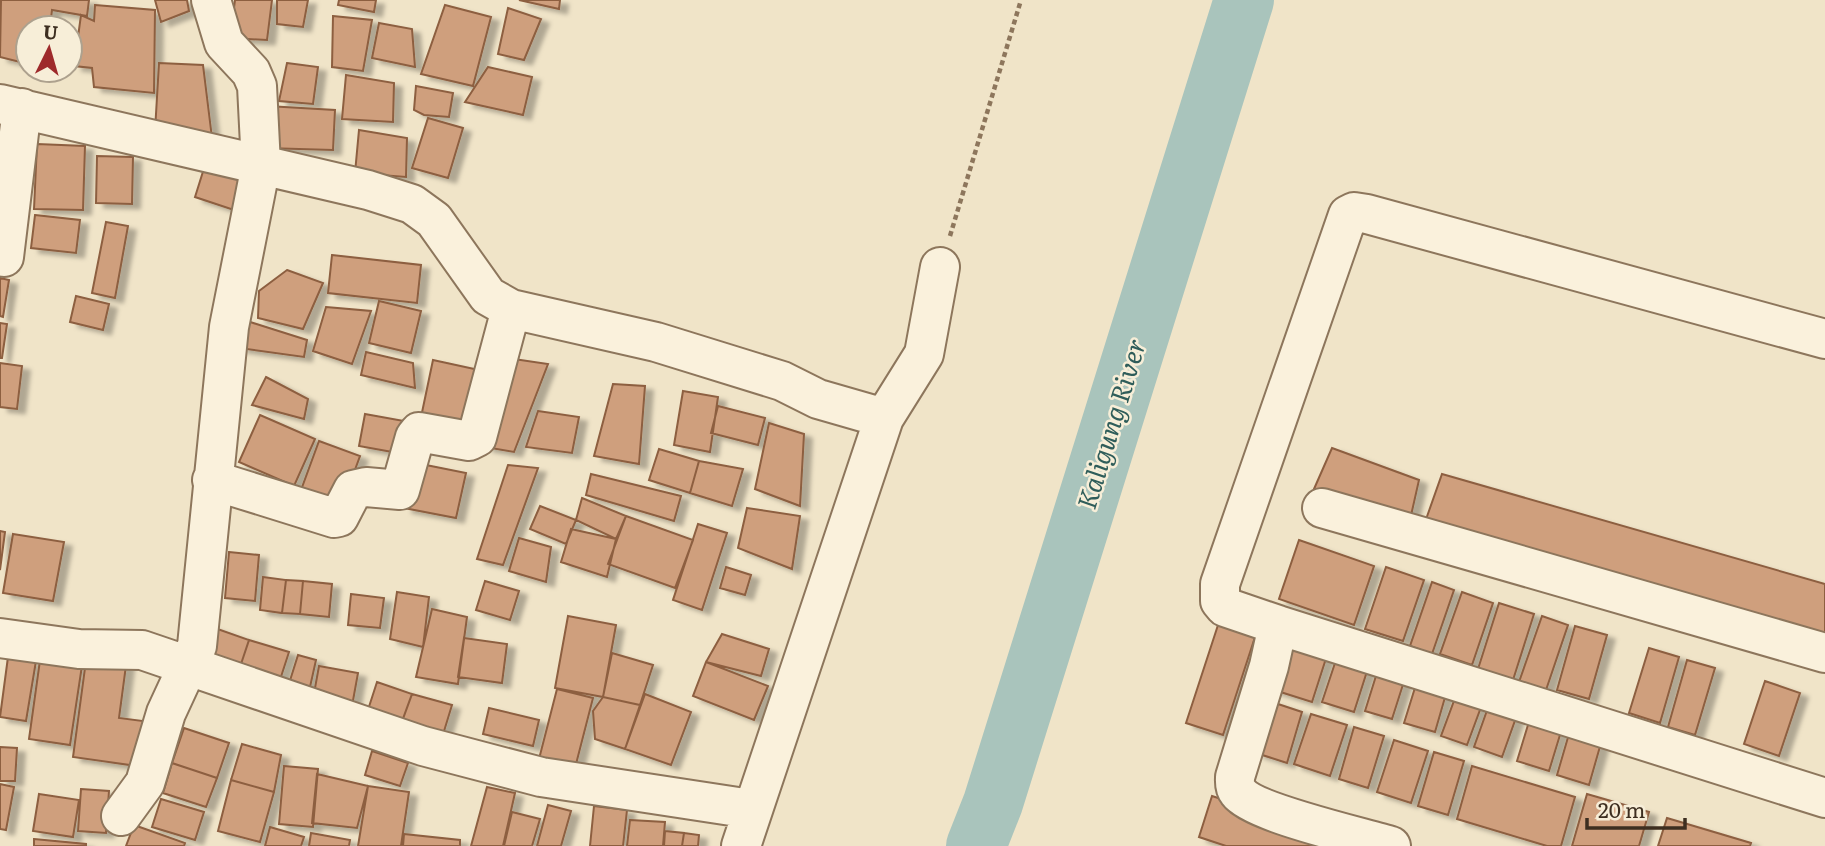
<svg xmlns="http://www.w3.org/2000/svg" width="1825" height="846" viewBox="0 0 1825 846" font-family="Literata,serif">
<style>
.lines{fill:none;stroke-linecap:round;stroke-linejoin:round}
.river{stroke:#a9c4bc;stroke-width:60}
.building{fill:#cf9f7d;stroke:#8d5f41;stroke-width:2;filter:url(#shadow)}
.minor-casing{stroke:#8d765c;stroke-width:42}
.path{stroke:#8d765c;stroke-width:4.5;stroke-dasharray:5 3.5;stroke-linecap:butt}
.minor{stroke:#faf1dc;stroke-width:38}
.labels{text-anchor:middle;stroke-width:5;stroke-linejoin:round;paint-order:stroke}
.water-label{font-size:26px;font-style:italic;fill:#2f5d5a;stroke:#f7eed8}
</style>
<defs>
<filter id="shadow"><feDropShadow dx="8" dy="4.5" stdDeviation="2" flood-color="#0004"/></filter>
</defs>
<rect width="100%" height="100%" fill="#f0e4c8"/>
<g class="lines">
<path class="river" d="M976,846L993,803L1244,0"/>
</g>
<path class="building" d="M1,0H89L87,16L52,10L50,28H28V64L0,57Z
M155,0H187L189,11L161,22Z
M235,0H272L267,40L230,38Z
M277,0H308L303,27L277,24Z
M339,0H376L374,12L338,5Z
M519,0H560L559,9Z
M95,5L155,10L154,93L94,87L92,68L74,66L81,15L94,21Z
M445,5L491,17L473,86L421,74Z
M508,8L541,19L524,60L498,54Z
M333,16L372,20L363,71L332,67Z
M379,23L412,29L415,67L372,58Z
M159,63L203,65L212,138L155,131Z
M287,63L318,67L313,104L279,101Z
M488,67L532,77L523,115L465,102Z
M346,75L394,83L393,122L342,119Z
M416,86L453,93L449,117L424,115L414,110Z
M267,106L335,110L333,150L265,148Z
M428,118L463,128L448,178L412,168Z
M359,130L407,138L406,177L355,173Z
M37,144L85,146L83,210L34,209Z
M97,156L133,157L132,204L96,203Z
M206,162L248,175L237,211L195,197Z
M35,215L80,220L76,253L31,248Z
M106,222L128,226L115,298L92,293Z
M332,255L421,265L417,303L328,293Z
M287,270L323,283L303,329L258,318L259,291Z
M0,278L9,280L3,317L0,316Z
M76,296L109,304L103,330L70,322Z
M379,301L421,311L411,353L369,343Z
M326,307L371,311L352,364L313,351Z
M247,321L307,340L304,357L239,348Z
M0,323L7,324L2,358H0Z
M366,352L413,363L415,388L361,375Z
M507,358L548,364L514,452L485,447Z
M433,360L479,370L465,432L420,422Z
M0,363L22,366L17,409L0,407Z
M266,377L308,399L304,419L252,405Z
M613,384L645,386L639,464L594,456Z
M683,391L718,397L710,452L674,445Z
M718,406L765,418L758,445L711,433Z
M538,411L579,417L572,453L526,447Z
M365,414L415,423L409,455L359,446Z
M260,415L315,439L294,486L239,462Z
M769,423L804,434L800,506L755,489Z
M319,441L360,456L338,516L297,501Z
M1332,448L1419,480L1410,520L1314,489Z
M659,449L699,461L690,493L649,480Z
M699,461L743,469L732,506L690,493Z
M426,465L466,473L456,518L404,508Z
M508,465L538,468L503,565L477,559Z
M591,474L681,496L674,521L586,495Z
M1442,474L1825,584V645L1424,525Z
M582,498L626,516L616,539L576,520Z
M540,506L576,520L566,544L530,529Z
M747,508L800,516L792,569L738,548Z
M626,516L693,540L675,588L608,564Z
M698,524L727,533L702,610L673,600Z
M571,529L616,539L607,577L561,562Z
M0,531L5,532L0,570Z
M13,534L64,542L53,601L3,593Z
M519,538L551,547L546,582L509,571Z
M1299,540L1374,566L1354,625L1279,599Z
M229,552L259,555L255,601L225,598Z
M726,567L751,575L745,595L720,588Z
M1386,567L1424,580L1403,641L1365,629Z
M263,577L286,580L282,613L260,610Z
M286,580L303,581L300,614L282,613Z
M303,581L332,584L329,617L300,614Z
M485,581L519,591L510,620L476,610Z
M1432,582L1454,590L1432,654L1410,646Z
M397,592L429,597L423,647L390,639Z
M1462,592L1493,603L1472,665L1440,654Z
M351,594L384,598L380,628L348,625Z
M1499,603L1534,614L1513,680L1478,669Z
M432,609L467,617L458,684L416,677Z
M568,616L616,625L603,697L555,688Z
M1542,616L1568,625L1546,690L1519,682Z
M1219,622L1256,634L1223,735L1186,723Z
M209,626L249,640L238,673L198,657Z
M1575,626L1607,635L1589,699L1557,690Z
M722,634L769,649L761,676L706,662Z
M1289,635L1329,649L1312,702L1271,689Z
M464,638L507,644L502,683L458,677Z
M249,640L289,652L278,686L238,673Z
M1649,648L1679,657L1660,723L1629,713Z
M41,653L83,659L70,745L29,739Z
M87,653L127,658L119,718L143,721L137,766L73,757Z
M612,653L653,665L640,705L603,697Z
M1338,654L1369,665L1354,712L1322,702Z
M298,655L316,660L308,696L287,690Z
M8,657L36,661L26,721L0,717Z
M1687,660L1715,668L1695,735L1668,727Z
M706,662L768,686L754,720L693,696Z
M1380,663L1407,672L1392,719L1365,711Z
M319,666L358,673L352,706L313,699Z
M1418,678L1448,687L1435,732L1404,723Z
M1765,681L1800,693L1779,756L1744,744Z
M377,682L412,694L400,727L366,716Z
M557,689L593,698L575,768L539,759Z
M1458,690L1484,699L1467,745L1441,736Z
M412,694L452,705L441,741L400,727Z
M645,694L691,712L671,765L625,749Z
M603,697L640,705L625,749L595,739L593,711Z
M1272,702L1302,712L1287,763L1256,753Z
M1490,702L1518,712L1502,757L1474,747Z
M489,708L539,720L533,746L483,734Z
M1311,714L1347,725L1330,776L1294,764Z
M1531,715L1563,725L1549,771L1517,761Z
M1354,727L1384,736L1368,788L1339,779Z
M1571,727L1603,736L1589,785L1557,775Z
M184,728L229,743L217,778L172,763Z
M1394,740L1428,751L1411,803L1377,792Z
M242,744L281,755L274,792L231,780Z
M0,747L17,748L15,781H0Z
M372,751L408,763L400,786L365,775Z
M1434,752L1464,761L1448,815L1418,806Z
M172,763L217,778L206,807L163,793Z
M284,766L318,769L313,827L279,824Z
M1472,766L1575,797L1561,846H1547L1457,819Z
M317,774L368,786L357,828L312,823Z
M231,780L274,792L260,842L218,831Z
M0,784L14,787L6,830L0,829Z
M368,786L409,792L401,846H358Z
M487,787L515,793L503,846H471Z
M81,789L109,791L106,833L78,831Z
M39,794L79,800L73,837L33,831Z
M1587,794L1649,812L1639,846H1572Z
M1212,796L1332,835L1328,846H1226L1199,837Z
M161,799L204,812L195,840L152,827Z
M548,805L571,811L561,846H537Z
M594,806L627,810L623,846H590Z
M512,812L540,819L532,846H504Z
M1667,818L1751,843L1750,846H1658Z
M630,820L665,822L663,846H627Z
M134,825L185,843L184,846H126Z
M270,827L304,837L301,846H265Z
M665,831L684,833L682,846H664Z
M311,833L350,840L349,846H309Z
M684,833L699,835L698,846H682Z
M404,834L460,840V846H403Z
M34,839L86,844V846H34Z"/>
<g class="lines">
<g class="minor-casing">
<path id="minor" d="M0,104L368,190L412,204L434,220L488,296L511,309L656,342L782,381L818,399L884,418L741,846
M4,257L22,108
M884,418L924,354L940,267
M212,480L334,518L339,517L353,490L366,487L400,490L415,437L419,432L469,441L477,437L511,309
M1322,508L1825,653
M1278,625L1225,607L1220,601V584L1348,215L1354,212L1367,214L1825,339
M0,638L79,649L142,650L423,746L541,777L751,809
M121,816L145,783L166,713L197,646L229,327L261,165L257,86L251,72L224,43L211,0
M1391,846C1362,837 1253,813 1238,792C1234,787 1235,782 1235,777L1269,666L1278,625L1825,798"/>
</g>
<path class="path" d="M950,236L1021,0"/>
<use href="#minor" class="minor"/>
</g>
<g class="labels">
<g class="water-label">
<text transform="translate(1112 424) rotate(-73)" y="9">Kaligung River</text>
</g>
</g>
<g transform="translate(49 49) rotate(5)"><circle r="33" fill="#f7eed8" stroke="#ada18e" stroke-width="2"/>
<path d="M0-5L12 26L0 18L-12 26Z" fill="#9e2a2b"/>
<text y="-10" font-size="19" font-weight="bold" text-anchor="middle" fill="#3d2e20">U</text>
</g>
<path d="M1587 818v10h98v-10" fill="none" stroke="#3d2e20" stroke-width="3.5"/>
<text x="1598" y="818" font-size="21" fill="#3d2e20" stroke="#f7eed8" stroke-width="5" paint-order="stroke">20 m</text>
</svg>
